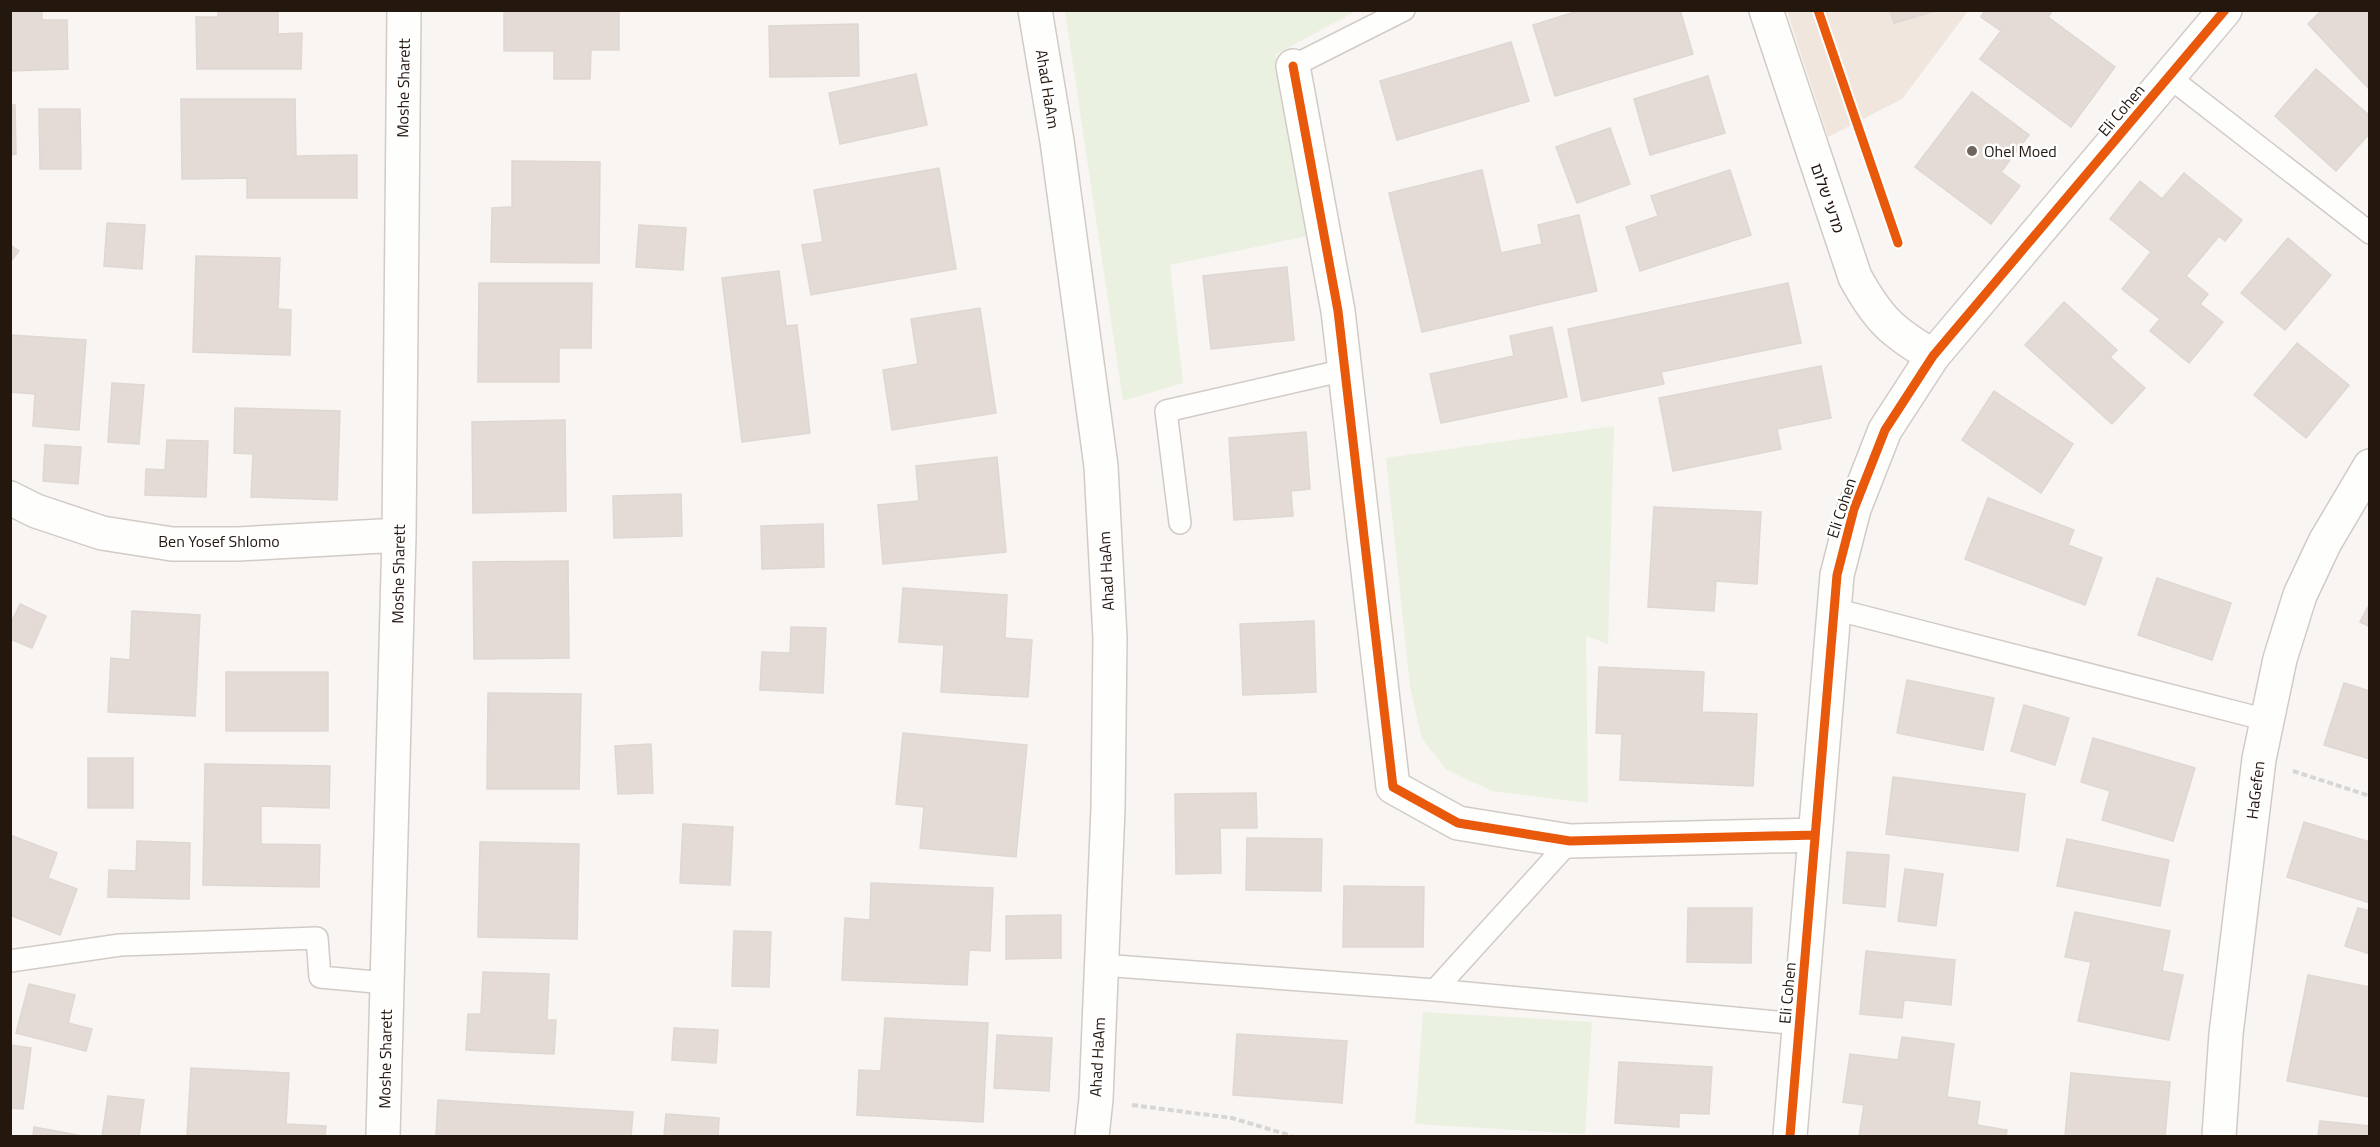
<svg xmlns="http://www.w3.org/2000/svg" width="2380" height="1147" viewBox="0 0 2380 1147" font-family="'Titillium Web','Noto Sans Hebrew',sans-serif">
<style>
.built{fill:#f0e6de}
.green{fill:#ebf1e0}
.building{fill:#e4dbd6;stroke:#dfd7d2;stroke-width:1.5}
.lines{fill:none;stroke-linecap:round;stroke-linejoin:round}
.service-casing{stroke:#d2cbc5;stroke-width:24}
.minor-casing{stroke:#d2cbc5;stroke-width:36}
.path{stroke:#d7d6d4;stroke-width:4;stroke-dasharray:6 3;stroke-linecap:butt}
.service{stroke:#fefefd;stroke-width:21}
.minor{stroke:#fefefd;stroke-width:33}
.cycleway-casing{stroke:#fff;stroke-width:13}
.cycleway{stroke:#e8590c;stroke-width:9}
.poi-dot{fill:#6e655e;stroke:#fff;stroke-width:2}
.labels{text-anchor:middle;stroke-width:5;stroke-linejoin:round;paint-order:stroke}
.street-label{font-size:16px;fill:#23170e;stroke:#fff}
.poi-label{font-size:16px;fill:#23170e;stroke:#fff;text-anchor:start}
</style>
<rect width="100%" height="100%" fill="#f8f5f2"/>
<path class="built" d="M1787,11H1968L1902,99L1828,137Z"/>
<path class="green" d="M1065,11H1356L1275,55L1312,235L1170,265L1183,383L1123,401Z
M1614,426L1608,644L1586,636L1588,803L1492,791L1447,770L1422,739L1410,687L1386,458Z
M1423,1012L1592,1022L1585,1134L1415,1124Z"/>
<path class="building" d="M10,10H42V20H67L68,69L10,71Z
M218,10H278V34L302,33L301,69H197L196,17H218Z
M504,10H619V50H591L590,79H554V51H504Z
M1581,10H1680L1693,54L1555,96L1533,25Z
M1890,10H1935V11L1894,23Z
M1985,10H2053L2048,17L2115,67L2071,127L1980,59L2001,31L1981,17Z
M2322,10H2370L2368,88L2308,24Z
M858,24L859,76L770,77L769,26Z
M1511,42L1529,101L1397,140L1380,81Z
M2316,69L2370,116V133L2336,171L2275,116Z
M916,74L927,125L840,144L829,93Z
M1708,76L1725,133L1650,155L1634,99Z
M1972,92L2029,135L2001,172L2020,186L1991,224L1915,167Z
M181,99H295L296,156L357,155V198H247V178L182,179Z
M10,105H15L16,154L10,155Z
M39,109H80L81,169H40Z
M1610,128L1630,184L1577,203L1556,147Z
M512,161L600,162L599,263L491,262L492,208L512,207Z
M939,168L956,269L811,295L802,245L823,242L814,190Z
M1482,170L1501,253L1542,244L1538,225L1579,215L1597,291L1422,332L1389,193Z
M1730,170L1751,235L1640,271L1626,227L1658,216L1651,196Z
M2184,173L2242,220L2225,241L2219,236L2186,276L2208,294L2200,304L2223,322L2189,363L2150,331L2160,319L2122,289L2151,252L2110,219L2140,181L2162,199Z
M107,223L145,225L142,269L104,266Z
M639,225L686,228L683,270L636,267Z
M2288,238L2331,275L2285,330L2241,293Z
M10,245L19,251L10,262Z
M196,256L280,258L278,309L291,310L290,355L193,352Z
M1287,267L1294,340L1211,349L1203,276Z
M779,271L786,326L797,325L810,433L742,442L722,278Z
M479,283H592L591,348H559V382H478Z
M1788,283L1801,343L1661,372L1664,384L1582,401L1568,329Z
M2064,302L2117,350L2110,357L2145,388L2112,424L2025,345Z
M980,308L996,413L892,430L883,370L918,364L911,319Z
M1552,327L1567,397L1441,423L1430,374L1514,356L1510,336Z
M10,335L86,340L79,430L33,426L35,394L10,392Z
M2297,343L2349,385L2306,438L2254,395Z
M1821,366L1831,418L1777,429L1781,449L1673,471L1659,398Z
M112,383L144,385L139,444L108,442Z
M1994,391L2073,444L2041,493L1962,440Z
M235,408L340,411L337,500L251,497L253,454L234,453Z
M565,420L566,511L473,513L472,422Z
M1306,432L1310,489L1291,491L1293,516L1234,520L1229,438Z
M167,440L208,441L206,497L145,495L146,469L165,470Z
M45,445L81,447L78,484L43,481Z
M997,457L1006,552L883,564L878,505L919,501L916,466Z
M681,494L682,536L614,538L613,496Z
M1988,498L2074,530L2068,545L2102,558L2085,605L1965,559Z
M1654,507L1761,512L1757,584L1716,581L1714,611L1648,607Z
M823,524L824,567L762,569L761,526Z
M568,561L569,658L474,659L473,562Z
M2157,578L2231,603L2212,660L2138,635Z
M903,588L1007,595L1005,638L1032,640L1028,697L941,692L944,645L899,642Z
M2370,603V627L2360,622Z
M20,604L46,616L32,648L10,639V625Z
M132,611L200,615L195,716L108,712L111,658L130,660Z
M1314,621L1316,692L1243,695L1240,624Z
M791,627L826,628L823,693L760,690L762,652L790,653Z
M1599,667L1704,672L1702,712L1757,714L1753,786L1620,780L1622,734L1596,733Z
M226,672H328V731H226Z
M1907,680L1994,698L1983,750L1897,733Z
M2344,683L2370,691V759L2324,745Z
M488,693L581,694L579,789H487Z
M2024,705L2069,718L2055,765L2011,751Z
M903,733L1027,745L1016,857L920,848L924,807L896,804Z
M2093,738L2195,768L2173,841L2102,820L2110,791L2081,782Z
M651,744L653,793L618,794L615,746Z
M88,758H133V808H88Z
M205,764L330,766L329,808L261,806V844L320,845L319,887L203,885Z
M1893,777L2025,794L2018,851L1886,834Z
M1256,793L1257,828H1220L1221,873L1176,874L1175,794Z
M2304,822L2370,842V903L2287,877Z
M683,824L733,827L730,885L680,883Z
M10,835L57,853L48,878L77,889L60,935L10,915Z
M1247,838L1322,839L1321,891L1246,890Z
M2067,839L2169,860L2160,906L2057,886Z
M137,841L190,843L189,899L108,897L109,870L136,871Z
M480,842L579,844L577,939L478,937Z
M1847,852L1889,855L1885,907L1843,903Z
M1905,869L1943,874L1936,926L1898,921Z
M871,883L993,888L990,951L969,950L967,985L842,980L845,918L870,920Z
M1344,886L1424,887L1423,947H1343Z
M1688,908H1752L1751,963L1687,962Z
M2358,908L2370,911V954L2345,946Z
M2075,912L2170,931L2162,971L2183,975L2169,1040L2078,1021L2091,962L2065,957Z
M1061,915V958L1006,959V916Z
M734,931L771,932L769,987L732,986Z
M1866,951L1955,960L1951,1005L1904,1000L1902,1018L1860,1014Z
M483,972L549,974L547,1020H556L554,1054L466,1050L468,1014H481Z
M2308,975L2370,987L2369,1097L2287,1081Z
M29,984L75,995L68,1023L92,1029L86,1051L16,1033Z
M885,1018L988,1023L983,1122L857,1115L859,1070L881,1071Z
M674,1028L718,1030L716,1063L672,1060Z
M1237,1034L1347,1041L1342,1103L1233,1095Z
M997,1035L1052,1038L1049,1091L994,1088Z
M1902,1037L1954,1044L1947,1097L1980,1102L1977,1125L2007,1130L2006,1136H1859L1864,1105L1843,1102L1850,1054L1898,1060Z
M10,1045L31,1048L23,1109L10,1108Z
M1619,1062L1712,1067L1709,1114L1679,1113V1127L1615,1123Z
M191,1068L289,1073L286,1124L326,1126L325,1136H187Z
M2071,1073L2170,1082L2165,1136H2065Z
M108,1096L144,1100L139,1136H102Z
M438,1100L633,1112L631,1136H436Z
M666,1114L719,1118L718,1136H664Z
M2320,1121L2370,1126V1136H2318Z
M34,1127L83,1136H33Z"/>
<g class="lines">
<g class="service-casing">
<path id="service" d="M1293,66L1404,10
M2169,77L2370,233
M1180,523L1166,411L1345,370
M1834,609L2267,720
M10,961L120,945L317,938L320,977L386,983
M1102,965L1435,990L1799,1024
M1435,990L1570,841"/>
</g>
<g class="minor-casing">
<path id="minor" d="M1035,10L1057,141L1101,466L1110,638L1108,808L1096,1099L1092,1136
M1766,10L1855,277C1878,319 1892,332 1933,356
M1293,66L1338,311L1393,787L1458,823L1570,841L1815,835
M10,498L36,511L102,533L172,544H238L399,535
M383,1136L399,535L404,10
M1790,1136L1837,575L1854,509L1885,430L1933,356L2225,10
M2219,1136L2226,1034L2259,759L2280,659L2300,595L2325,542L2370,466"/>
</g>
<path class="path" d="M2293,771L2370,796
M1132,1105L1232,1118L1292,1136"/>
<use href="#service" class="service"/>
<use href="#minor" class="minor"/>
<g class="cycleway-casing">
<path id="cycleway" d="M1818,10L1898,243
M1293,66L1338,311L1393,787L1458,823L1570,841L1815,835
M1790,1136L1837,575L1854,509L1885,430L1933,356L2225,10"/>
</g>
<use href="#cycleway" class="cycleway"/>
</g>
<circle class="poi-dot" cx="1972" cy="151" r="6"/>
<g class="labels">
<g class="street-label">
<text transform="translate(403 88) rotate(-89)" y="6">Moshe Sharett</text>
<text transform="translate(1048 89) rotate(81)" y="6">Ahad HaAm</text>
<text transform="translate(2121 110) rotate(-50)" y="6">Eli Cohen</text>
<text transform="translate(1828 198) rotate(71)" y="6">מדעי שלום</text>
<text transform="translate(1841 508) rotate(-72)" y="6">Eli Cohen</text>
<text x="219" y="547">Ben Yosef Shlomo</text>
<text transform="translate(1106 571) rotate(-93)" y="6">Ahad HaAm</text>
<text transform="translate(398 574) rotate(-89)" y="6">Moshe Sharett</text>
<text transform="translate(2255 790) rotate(-83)" y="6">HaGefen</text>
<text transform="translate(1787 993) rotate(-85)" y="6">Eli Cohen</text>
<text transform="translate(1097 1057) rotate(-87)" y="6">Ahad HaAm</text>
<text transform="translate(385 1059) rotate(-89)" y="6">Moshe Sharett</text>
</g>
<g class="poi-label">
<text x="1984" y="157">Ohel Moed</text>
</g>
</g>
<rect width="2380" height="1147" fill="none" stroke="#23170e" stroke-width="24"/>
</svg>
